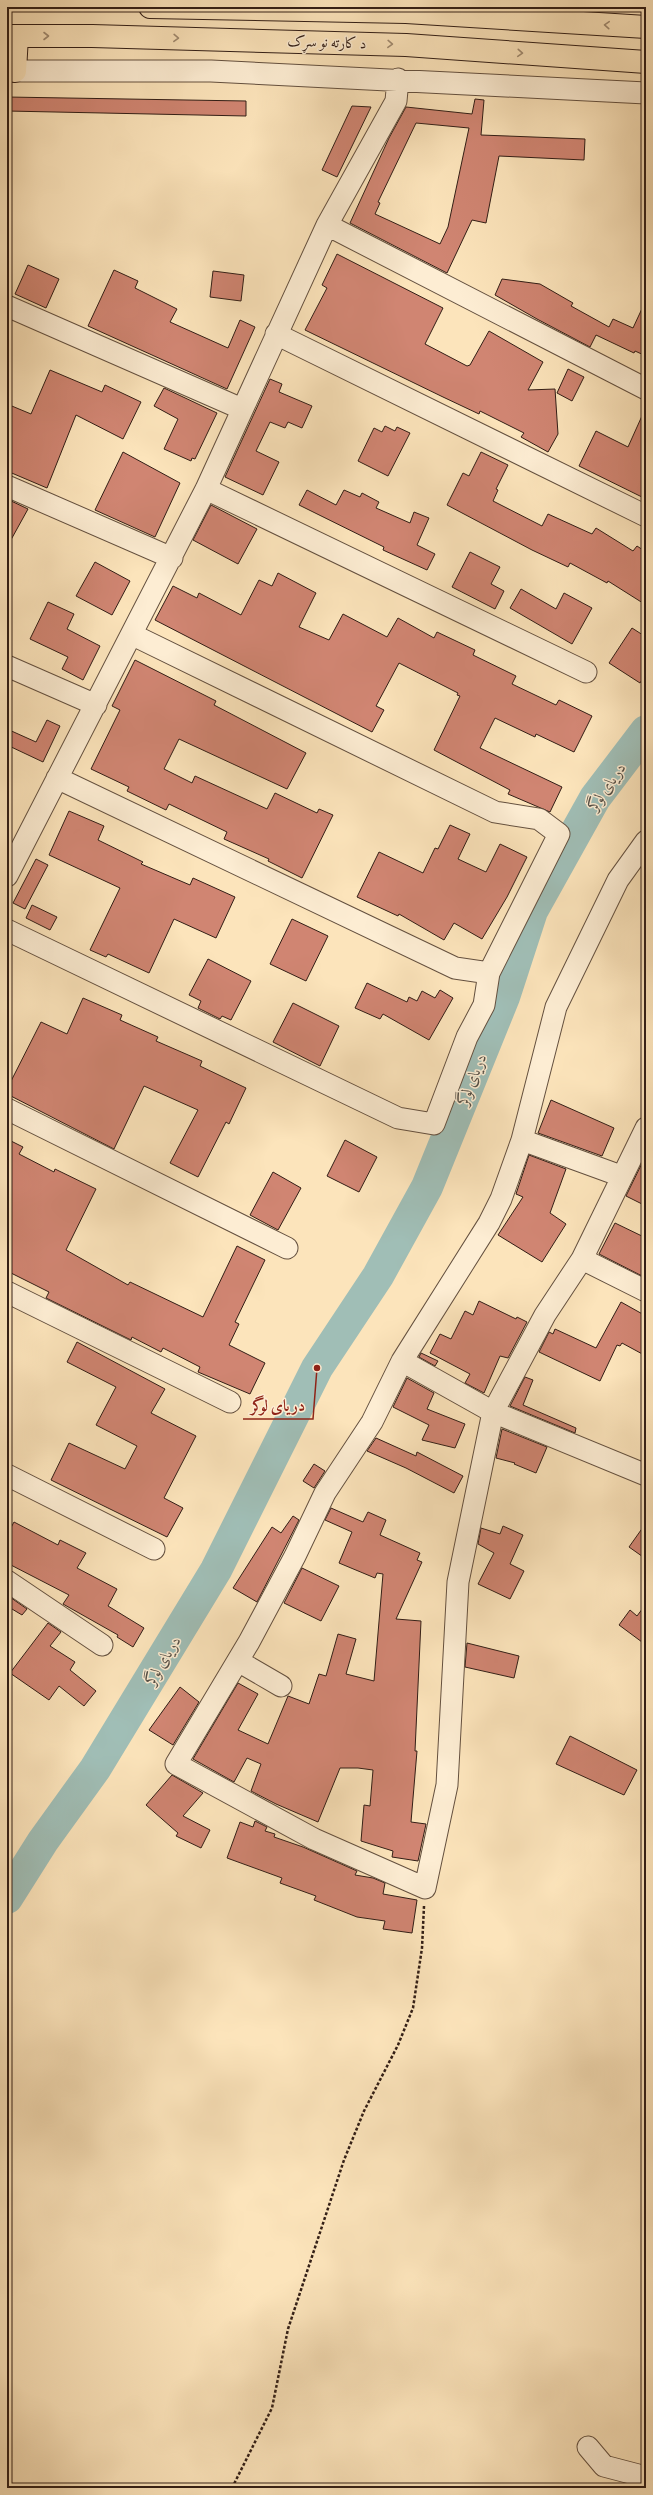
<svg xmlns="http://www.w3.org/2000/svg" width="653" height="2495" viewBox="0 0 653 2495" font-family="Alegreya,Amiri,serif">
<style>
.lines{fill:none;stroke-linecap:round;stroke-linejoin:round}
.river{stroke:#a0beb6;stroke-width:32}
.building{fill:#d08572;stroke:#321e16;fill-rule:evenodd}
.minor-casing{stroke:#64503f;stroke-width:23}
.highway-casing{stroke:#321e16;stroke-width:24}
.path{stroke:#321e16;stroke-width:2.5;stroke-dasharray:3 2;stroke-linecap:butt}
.minor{stroke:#fdedd3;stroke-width:21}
.highway{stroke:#fce4bb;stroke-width:22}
.oneway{stroke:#a18b71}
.labels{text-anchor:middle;stroke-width:3;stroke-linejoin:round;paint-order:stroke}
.street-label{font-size:15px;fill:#321e16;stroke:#fdedd3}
.water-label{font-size:16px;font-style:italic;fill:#534e46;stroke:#fdedd3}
.leader{fill:none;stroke:#8f2418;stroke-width:1.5}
.callout-dot{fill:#8f2418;stroke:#fdedd3;stroke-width:1.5}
.callout-label{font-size:16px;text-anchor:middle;font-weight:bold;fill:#8f2418;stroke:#fdedd3;stroke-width:3;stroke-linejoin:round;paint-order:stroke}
</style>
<rect width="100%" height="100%" fill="#fce4bb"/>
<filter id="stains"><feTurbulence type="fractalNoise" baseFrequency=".005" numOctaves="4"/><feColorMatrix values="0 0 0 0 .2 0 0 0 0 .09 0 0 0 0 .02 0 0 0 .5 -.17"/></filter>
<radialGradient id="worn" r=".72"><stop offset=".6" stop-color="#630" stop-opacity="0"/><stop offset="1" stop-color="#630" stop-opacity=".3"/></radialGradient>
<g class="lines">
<path class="river" d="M7,1898L43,1841L95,1769L216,1570L317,1368L378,1276L427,1187L504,997L532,911L595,798L646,731"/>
</g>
<path class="building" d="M7,97L246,101V116L7,111Z
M475,99L484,100L481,135L585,139L584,160L499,156L486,223L472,220L447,273L350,223L389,138L406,107L472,114ZM416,123L469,128L448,227L440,244L375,214L380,203L378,202Z
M352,106L371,107L337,177L322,170Z
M337,254L443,308L425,344L467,366L470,365L489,331L543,362L528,390L555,389L558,434L548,452L521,437L524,433L480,411L479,414L443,397L305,330L327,288L322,285Z
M28,265L59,279L46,308L15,294Z
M114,270L138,281L135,288L177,309L170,322L228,348L240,320L255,327L227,389L88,326Z
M213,271L244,275L241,301L210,297Z
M502,279L540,284L573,303L571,306L609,327L613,319L633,328L646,300V356L635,351L634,353L596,335L590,347L537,319L495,295Z
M568,369L584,377L572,401L557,393Z
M50,370L102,392L105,385L141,402L123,439L76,415L47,488L7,471V404L31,414Z
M270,379L282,384L279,392L312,406L302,428L288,422L285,428L270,422L256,451L279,462L263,495L225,477Z
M164,388L217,413L195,459L192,458L191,461L164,449L178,419L154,406Z
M646,407V499L579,466L596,431L628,447Z
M385,426L395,431L397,427L410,433L388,476L358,461L374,428L382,432Z
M123,452L180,483L155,537L95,510Z
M481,452L508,465L496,489L498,490L493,501L542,526L548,514L592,534L596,528L633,551L637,546L646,552V605L608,581L607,583L570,563L568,567L532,550L447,505L463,473L469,476Z
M307,490L336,505L344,490L360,497L362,493L379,502L376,508L410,523L414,512L429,518L417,545L435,554L427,570L383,550L384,547L299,505Z
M7,499L28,509L7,547Z
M211,505L257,529L238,564L193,540Z
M470,552L500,567L491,584L504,591L495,609L452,587Z
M95,562L130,581L112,615L76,596Z
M278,573L316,593L299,627L329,640L343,614L387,637L398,618L434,638L437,632L475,650L473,655L516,676L512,684L556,705L559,700L592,716L574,752L536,734L535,737L495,718L480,748L562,787L550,812L508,794L510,790L434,750L460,696L457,695L458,693L399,663L376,706L384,710L372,732L155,620L173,586L197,598L199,593L241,615L259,580L272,586Z
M521,589L556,609L564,593L592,608L572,644L510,608Z
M48,602L74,614L67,629L100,646L83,680L62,669L68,657L30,639Z
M632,628L646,637V673L640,683L609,663Z
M135,660L216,701L214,705L306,753L287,789L179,739L164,769L192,783L195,776L267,809L275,793L317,813L319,809L333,815L302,878L268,861L269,859L224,839L227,832L169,804L166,810L127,791L129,787L91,769L120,710L112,706Z
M47,720L60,726L43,762L7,745V729L36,742Z
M69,811L104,826L98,840L143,862L141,864L190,885L193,878L235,897L216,938L174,919L149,973L108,954L106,957L90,950L120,888L49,855Z
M450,825L470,834L458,859L486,872L500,844L527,857L507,897L482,939L454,923L444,940L399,914L398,916L357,897L379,852L423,873L435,848L438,849Z
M36,859L48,865L25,909L13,903Z
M32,905L57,917L50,930L26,918Z
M292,919L328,936L306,981L270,964Z
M208,959L251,981L231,1020L222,1016L220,1019L198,1008L201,1001L189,995Z
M367,983L407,1002L409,997L417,1001L422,991L435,998L440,990L453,998L429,1040L383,1014L380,1019L355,1008Z
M83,998L122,1015L120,1020L158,1037L156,1041L202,1061L200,1066L246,1088L229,1124L226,1122L198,1177L170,1163L198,1110L144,1086L114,1149L7,1094V1089L41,1022L67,1034Z
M293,1003L339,1026L320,1066L273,1042Z
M551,1100L614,1128L602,1156L538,1133Z
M7,1139L23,1147L19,1154L54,1172L55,1169L96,1189L66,1250L128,1285L130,1282L203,1317L237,1246L265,1260L235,1322L239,1324L229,1345L265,1363L250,1394L198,1372L200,1367L163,1348L161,1352L132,1337L131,1340L46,1298L49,1292L7,1271Z
M345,1140L377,1157L359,1192L327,1176Z
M529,1155L566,1169L550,1213L566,1224L542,1262L498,1235L523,1197L516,1194Z
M646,1155V1206L626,1196Z
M273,1172L301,1188L278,1230L250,1215Z
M615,1223L646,1238V1278L599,1254Z
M479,1301L516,1319L517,1317L527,1322L508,1358L500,1356L484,1393L465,1383L470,1374L430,1353L440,1334L451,1339L465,1311L473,1315Z
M621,1302L646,1316V1356L622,1343L620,1346L617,1345L600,1381L539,1352L549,1332L553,1334L555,1329L596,1348Z
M77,1342L165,1389L151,1413L196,1436L164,1498L183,1508L167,1537L51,1480L69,1443L125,1469L137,1446L96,1425L116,1387L67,1362Z
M421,1353L438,1361L435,1366L419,1357Z
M525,1377L533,1380L523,1405L576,1428L575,1433L510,1406Z
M407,1378L434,1393L427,1409L465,1424L455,1448L422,1440L429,1425L393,1407Z
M502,1429L547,1447L536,1473L514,1464L515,1463L496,1458Z
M376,1438L416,1456L417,1452L463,1476L454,1493L406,1468L367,1451Z
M314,1464L325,1471L314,1488L303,1481Z
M331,1508L363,1522L368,1512L386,1520L380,1535L420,1553L417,1560L422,1562L396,1619L421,1621L415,1751H417L411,1822L426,1824L418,1861L392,1857L393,1851L361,1841L364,1805L370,1806L373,1770L358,1768H340L318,1822L276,1804L251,1791L261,1764L247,1758L234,1782L193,1759L238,1683L258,1694L238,1730L268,1744L288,1696L309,1704L319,1674L326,1676L338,1634L356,1639L346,1674L374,1681L383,1574L377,1573L375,1578L339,1563L352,1532L325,1520Z
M293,1516L299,1520L257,1602L233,1588L272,1527L281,1533Z
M14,1522L58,1545L60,1540L86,1553L77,1568L117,1589L108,1606L144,1628L133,1647L117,1637L118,1635L63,1604L69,1595L7,1563V1535Z
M646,1523V1559L629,1547Z
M503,1526L523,1535L510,1564L524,1571L510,1599L478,1584L494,1553L478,1544L481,1528L500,1534Z
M302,1568L339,1586L321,1621L284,1603Z
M7,1595L27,1609L22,1615L7,1606Z
M646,1604V1645L619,1625L630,1610L637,1616Z
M48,1623L61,1632L50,1646L75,1662L70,1670L96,1691L84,1706L59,1686L49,1700L10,1673Z
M467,1643L519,1656L514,1678L465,1667Z
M180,1687L199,1702L173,1745L149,1730Z
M570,1736L637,1770L624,1795L556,1764Z
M172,1775L203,1793L183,1816L210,1830L201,1848L176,1836L178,1833L146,1805Z
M255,1821L267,1827L265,1831L275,1834L274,1837L303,1847L357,1871L355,1875L373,1878L385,1883L383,1894L417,1900L412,1933L383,1929L385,1921L357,1917L314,1900L316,1896L280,1883L282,1878L227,1858L240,1822L253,1827Z"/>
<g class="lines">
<g class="minor-casing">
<path id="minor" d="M7,69L15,71H211L646,93
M327,225L646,389
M7,306L242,409
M276,334L646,516
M7,486L172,558
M206,489L586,672
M7,666L96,705
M57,778L455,968L489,973
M646,841L618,880L556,1007L522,1140L501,1199L489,1223L402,1361L372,1422L325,1493L295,1556L249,1642L176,1764L314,1839L425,1888L447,1785L458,1582L493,1412L545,1315L582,1259L646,1128
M7,876L206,489L327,225L396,101L398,79
M7,930L398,1118L434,1124L467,1037L484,1005L489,973L559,834L539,819L495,812L133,635
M7,1109L287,1248
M522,1140L621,1176
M582,1259L646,1291
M7,1292L230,1402
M402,1361L493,1412L646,1475
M7,1475L154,1549
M7,1581L102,1645
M238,1661L281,1686
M588,2447L604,2466L646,2477"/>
</g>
<g class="highway-casing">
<path id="highway" d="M150,7L406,12L646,27
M7,36H92L406,45L646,62
M15,71L17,36"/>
</g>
<path class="path" d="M232,2488L272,2408L288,2329L344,2160L364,2111L398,2045L413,2008L422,1948L424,1906"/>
<use href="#minor" class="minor"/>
<use href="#highway" class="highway"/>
</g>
<defs><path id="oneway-chevron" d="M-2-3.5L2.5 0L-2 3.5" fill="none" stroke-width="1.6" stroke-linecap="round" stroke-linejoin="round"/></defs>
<g class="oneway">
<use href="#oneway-chevron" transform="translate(607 25) rotate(-176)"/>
<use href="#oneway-chevron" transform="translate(46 36)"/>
<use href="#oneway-chevron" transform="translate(176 38) rotate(2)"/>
<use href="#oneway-chevron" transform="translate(390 44) rotate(2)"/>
<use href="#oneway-chevron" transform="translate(520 53) rotate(4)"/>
</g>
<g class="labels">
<g class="street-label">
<text transform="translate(327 42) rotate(2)" y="5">د کارته نو سړک</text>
</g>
<g class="water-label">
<text transform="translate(606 786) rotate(-55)" y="6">دریای لوگر</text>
<text transform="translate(471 1079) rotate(-68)" y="6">دریای لوگر</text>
<text transform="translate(162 1660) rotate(-59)" y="6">دریای لوگر</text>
</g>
</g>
<path class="leader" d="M317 1368L313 1419H243"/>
<circle class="callout-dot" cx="317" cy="1368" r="4"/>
<g class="callout-label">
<text x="278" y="1411">دریای لوگر</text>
</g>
<rect width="653" height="2495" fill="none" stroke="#fce4bb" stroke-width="24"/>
<rect x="8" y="8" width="637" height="2479" fill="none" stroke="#321e16" stroke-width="2"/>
<rect x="12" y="12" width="629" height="2471" fill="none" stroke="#321e16"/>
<rect width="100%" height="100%" filter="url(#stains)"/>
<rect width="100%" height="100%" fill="url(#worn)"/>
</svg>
